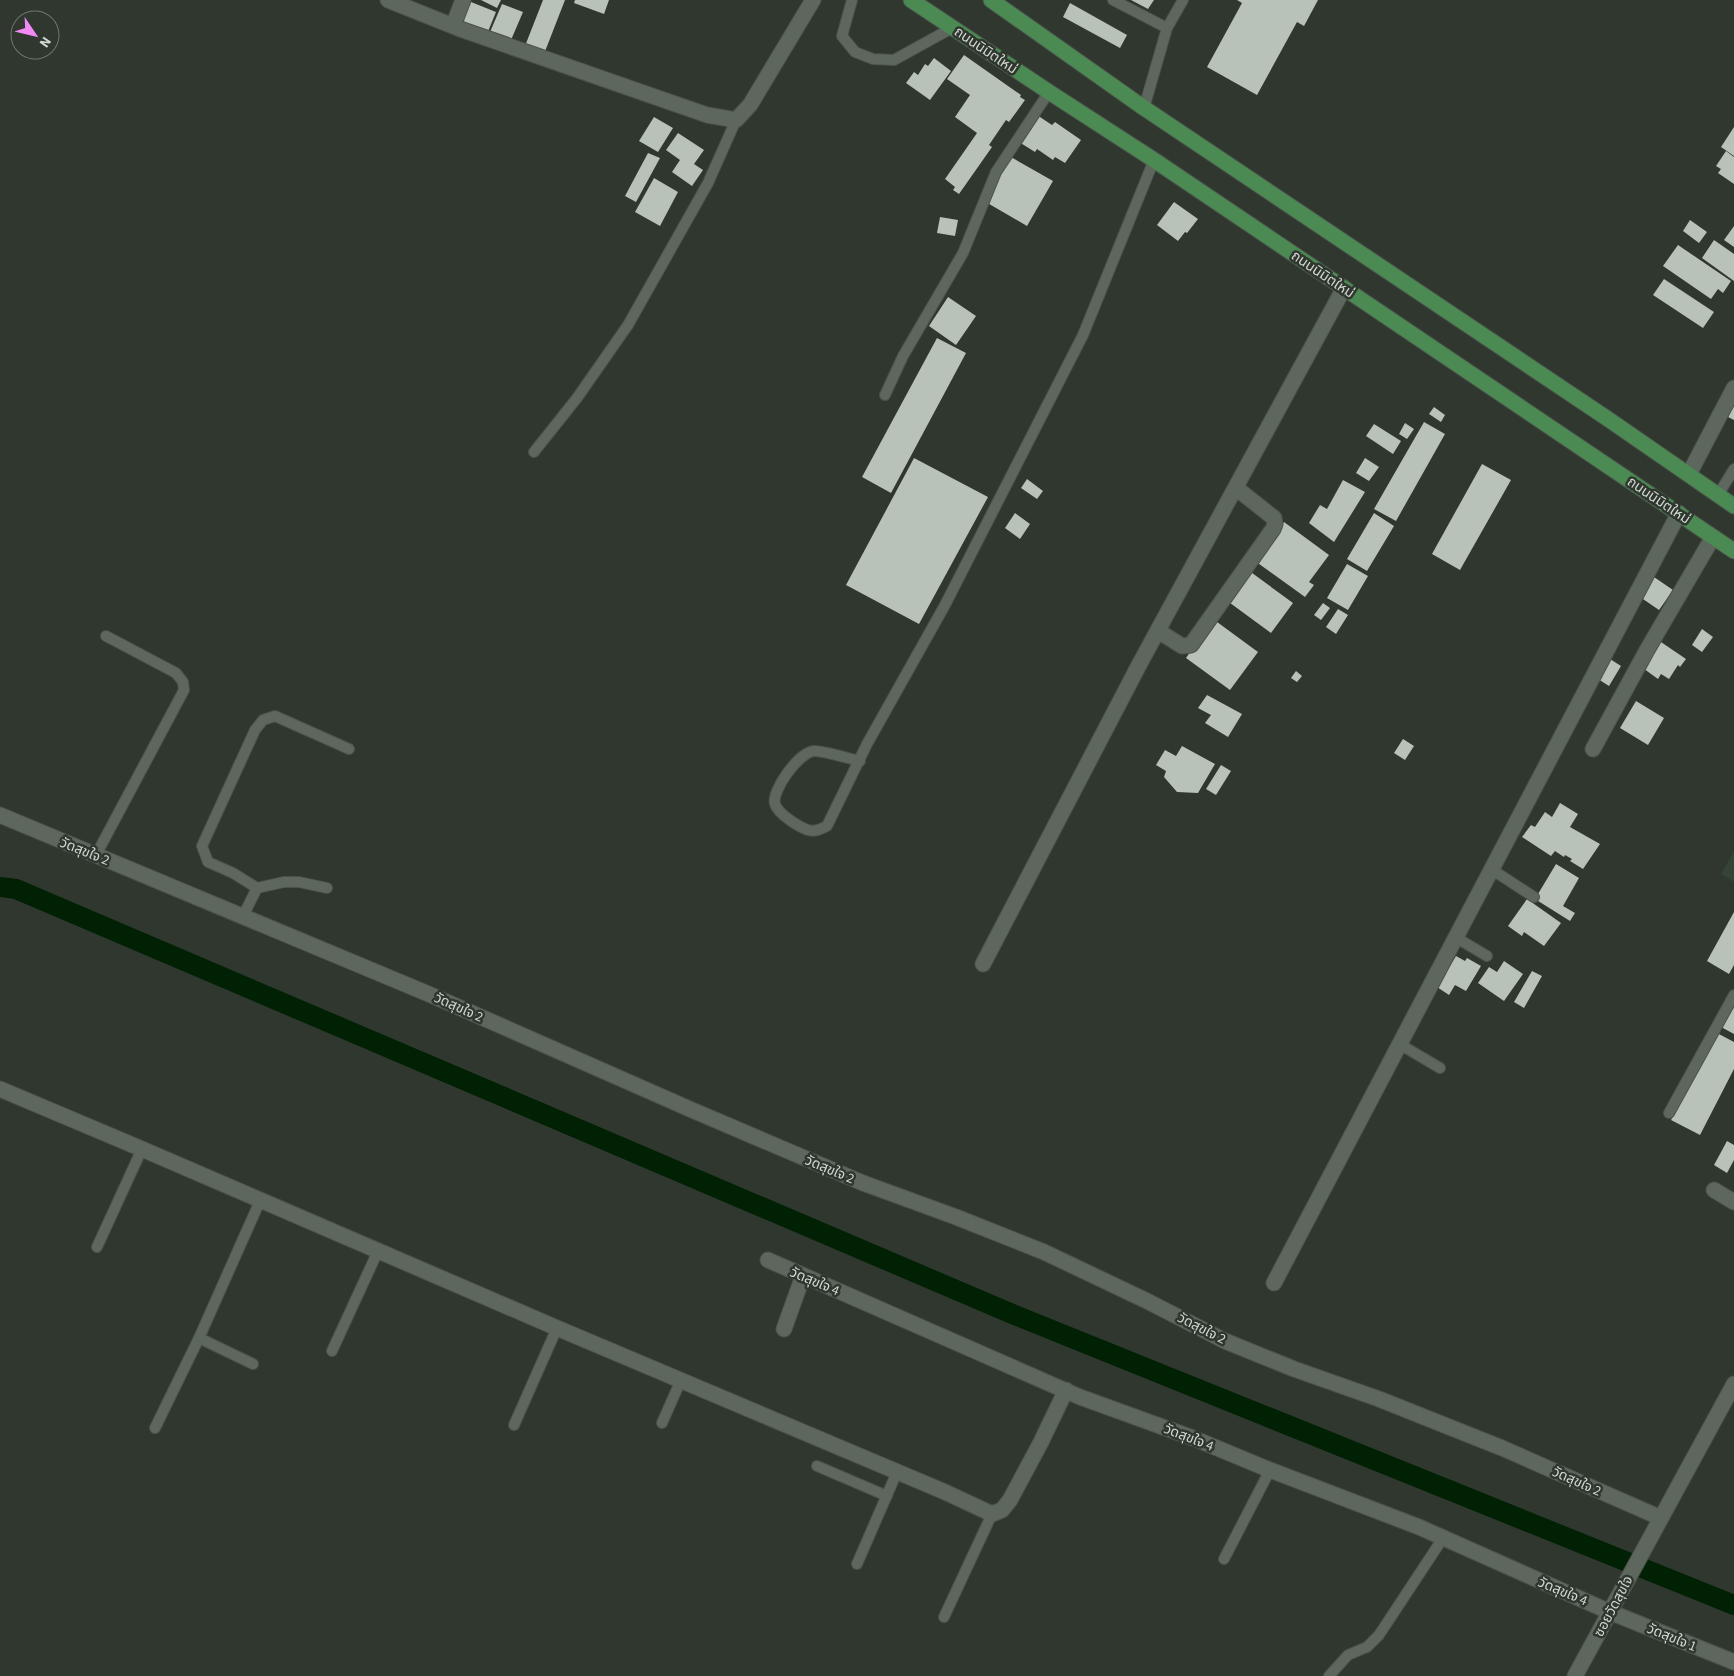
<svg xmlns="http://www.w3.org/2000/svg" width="1734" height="1676" viewBox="0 0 1734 1676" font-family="'Source Sans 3','Noto Sans Thai',sans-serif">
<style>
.built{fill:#364337}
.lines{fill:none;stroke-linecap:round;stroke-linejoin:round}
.canal{stroke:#002103;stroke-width:20}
.building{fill:#b8c2b8}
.lane-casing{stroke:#4b524b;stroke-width:12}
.street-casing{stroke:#4b524b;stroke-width:17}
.secondary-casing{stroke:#4b524b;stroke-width:17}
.primary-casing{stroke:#4b524b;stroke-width:17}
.lane{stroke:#5e675e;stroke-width:10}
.street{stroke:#5e675e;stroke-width:15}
.secondary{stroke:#5e675e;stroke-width:15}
.primary{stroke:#4b8b53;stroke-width:15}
.labels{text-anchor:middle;stroke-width:5;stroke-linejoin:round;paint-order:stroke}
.street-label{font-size:14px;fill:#d2d7d2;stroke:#2f372f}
</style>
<rect width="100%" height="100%" fill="#2f372f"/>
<path class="built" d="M1734,851V882L1721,874Z"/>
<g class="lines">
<path class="canal" d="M0,887L16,889L1010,1313L1734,1605"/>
</g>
<path class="building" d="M466,0L496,12L487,34L457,22Z
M481,0H501L497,8Z
M543,0H565L544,54L525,46Z
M575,0H609L604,14L574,3Z
M1131,0H1154L1148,9Z
M1237,0H1318L1304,26L1297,22L1257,95L1207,67L1242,3Z
M1070,3L1127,35L1120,48L1063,17Z
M502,4L523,12L511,40L490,32Z
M964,55L1021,95L1020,97L1025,100L1009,122L1006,120L989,145L992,147L959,194L953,190L955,187L945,179L977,133L955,117L970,95L947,79Z
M934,58L951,71L930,100L906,83L914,72L918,75L925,64L928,66Z
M1037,115L1052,125L1055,122L1081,140L1065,163L1055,157L1053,160L1037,149L1035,152L1019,142Z
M654,117L673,128L658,152L639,141Z
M1734,127V156L1721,147Z
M678,133L704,150L694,164L703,170L692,186L672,172L680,160L666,150Z
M1726,151L1734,157V184L1718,173L1721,169L1716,166Z
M648,153L660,158L636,202L625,196Z
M1009,156L1053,181L1027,226L984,201Z
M654,178L678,192L660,226L635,212Z
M1174,202L1198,219L1187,233L1185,232L1178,241L1157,225Z
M940,217L958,220L955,236L937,233Z
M1690,220L1707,232L1699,243L1683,231Z
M1734,226V247L1724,240Z
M1714,240L1734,254V281L1702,258Z
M1678,245L1731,281L1723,293L1718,289L1711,299L1663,266Z
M1664,279L1714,312L1703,328L1653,295Z
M948,297L976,316L956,345L929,326Z
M937,338L966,353L891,493L862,477Z
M1734,406V420L1728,417Z
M1434,407L1445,415L1441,422L1429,414Z
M1424,422L1445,434L1396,521L1374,509Z
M1405,423L1414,429L1407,439L1399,434Z
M1374,424L1401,441L1393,454L1366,436Z
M914,458L988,497L919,624L846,585Z
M1365,458L1379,467L1369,481L1356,473Z
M1482,464L1511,480L1460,570L1432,554Z
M1027,479L1043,491L1037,499L1021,488Z
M1343,480L1365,492L1334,542L1309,523L1320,505L1327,509Z
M1015,513L1030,524L1020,539L1005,528Z
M1374,513L1394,526L1367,571L1347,559Z
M1284,522L1329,555L1309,582L1314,585L1305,597L1255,561Z
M1347,564L1368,576L1348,610L1327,598Z
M1248,570L1293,603L1271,633L1226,600Z
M1654,577L1673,590L1659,610L1640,597Z
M1323,603L1330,608L1321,620L1314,615Z
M1338,609L1348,615L1336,634L1326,627Z
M1213,619L1258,652L1230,690L1186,658Z
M1702,629L1713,637L1702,652L1692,645Z
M1658,640L1686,659L1680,667L1678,665L1669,679L1661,674L1658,679L1640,666Z
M1610,659L1621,666L1609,686L1598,679Z
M1296,671L1302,676L1297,682L1291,678Z
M1207,695L1242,714L1228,737L1205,723L1211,715L1198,708Z
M1636,701L1664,718L1648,745L1620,728Z
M1403,739L1414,746L1405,760L1394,753Z
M1182,746L1215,764L1198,793L1177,792L1164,777L1166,771L1156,765L1165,750L1176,756Z
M1221,765L1231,771L1216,795L1206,789Z
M1560,803L1578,814L1570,827L1600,844L1583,869L1570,861L1572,859L1565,855L1564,857L1555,851L1551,856L1522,837L1531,825L1535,827L1545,812L1552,817Z
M1556,864L1579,878L1563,906L1575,913L1570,921L1535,899Z
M1527,899L1561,923L1544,946L1524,932L1522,936L1508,926Z
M1734,912V965L1729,974L1707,961Z
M1456,956L1465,961L1467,958L1481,966L1466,991L1455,985L1449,995L1437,987Z
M1504,961L1523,974L1504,1001L1478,983L1489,967L1497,972Z
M1532,971L1542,976L1524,1008L1514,1002Z
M1734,1003V1034L1721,1027Z
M1717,1033L1734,1042V1069L1700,1135L1671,1120Z
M1727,1141L1734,1145V1160L1727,1173L1714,1165Z"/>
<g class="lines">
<g class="lane-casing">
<path id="lane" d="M852,0L842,36L855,52L873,59L894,60L952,28
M1113,0L1167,28
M1144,108L1167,28L1183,0
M885,395L903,356L963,253L996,172L1049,92
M534,452L577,398L628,325L708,183L736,120
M1718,495L1734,469
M860,761C850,759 821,750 814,751C799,752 771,791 775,804C778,814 799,827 808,830C815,832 821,829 827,826L867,744L945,605L1083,335L1154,160
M96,855L184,690L183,682L176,673L106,636
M1491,869L1534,897
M257,888L284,882H299L327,888
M243,916L257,888L233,873L208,862L202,846L255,730L263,720L275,716L349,749
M1455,937L1487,956
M1401,1045L1440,1068
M1669,1113L1734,995
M97,1247L142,1149
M199,1338L253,1364
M332,1351L378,1251
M662,1423L681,1380
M514,1425L557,1328
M155,1428L199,1338L260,1201
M817,1466L887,1496
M1224,1559L1270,1470
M857,1564L897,1472
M944,1617L992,1514
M1329,1676L1348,1655L1367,1647L1379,1635L1443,1538"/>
</g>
<g class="street-casing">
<path id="street" d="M388,0L463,30L707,115L736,120L750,105L813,0
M453,26L463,0
M1689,474L1734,388
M1158,631L1182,646L1191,645L1273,529L1275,524L1274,518L1236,488
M1593,749L1647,650L1713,537
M0,815L431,995L692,1110L863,1183L956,1217L1044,1252L1147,1301L1225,1341L1294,1369L1379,1399L1502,1448L1661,1518
M983,964L1139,665L1344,288
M0,1089L142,1149L557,1328L945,1492L992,1514L1002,1510L1010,1500L1041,1442L1066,1390
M1714,1190L1734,1202
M768,1260L1080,1397L1193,1438L1270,1470L1419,1527L1610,1612L1734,1662
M1274,1283L1679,513
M784,1329L803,1276"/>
</g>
<g class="secondary-casing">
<path id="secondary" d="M1575,1676L1734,1384"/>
</g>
<g class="primary-casing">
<path id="primary" d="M911,0L1049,92L1154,160L1734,551
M991,0L1144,108L1608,419L1734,506"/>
</g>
<use href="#lane" class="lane"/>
<use href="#street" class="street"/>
<use href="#secondary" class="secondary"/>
<use href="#primary" class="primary"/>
</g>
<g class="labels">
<g class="street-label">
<text transform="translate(986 50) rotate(34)" y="5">ถนนนิมิตใหม่</text>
<text transform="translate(1323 274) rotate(34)" y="5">ถนนนิมิตใหม่</text>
<text transform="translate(1659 500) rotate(34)" y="5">ถนนนิมิตใหม่</text>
<text transform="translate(85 851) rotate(22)" y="5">วัดสุขใจ 2</text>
<text transform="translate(459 1007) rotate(24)" y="5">วัดสุขใจ 2</text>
<text transform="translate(830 1169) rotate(23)" y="5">วัดสุขใจ 2</text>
<text transform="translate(815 1281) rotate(23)" y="5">วัดสุขใจ 4</text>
<text transform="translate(1202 1328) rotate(27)" y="5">วัดสุขใจ 2</text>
<text transform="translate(1189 1437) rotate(21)" y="5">วัดสุขใจ 4</text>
<text transform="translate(1577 1481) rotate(24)" y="5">วัดสุขใจ 2</text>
<text transform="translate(1563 1591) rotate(23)" y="5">วัดสุขใจ 4</text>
<text transform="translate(1613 1606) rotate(-62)" y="5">ซอยวัดสุขใจ</text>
<text transform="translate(1672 1637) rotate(22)" y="5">วัดสุขใจ 1</text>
</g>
</g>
<g transform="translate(35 35) rotate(125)"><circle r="24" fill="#2f372f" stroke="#707770"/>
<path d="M0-4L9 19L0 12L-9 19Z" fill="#f18af4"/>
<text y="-8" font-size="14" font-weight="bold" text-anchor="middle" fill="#d2d7d2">N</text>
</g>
</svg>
